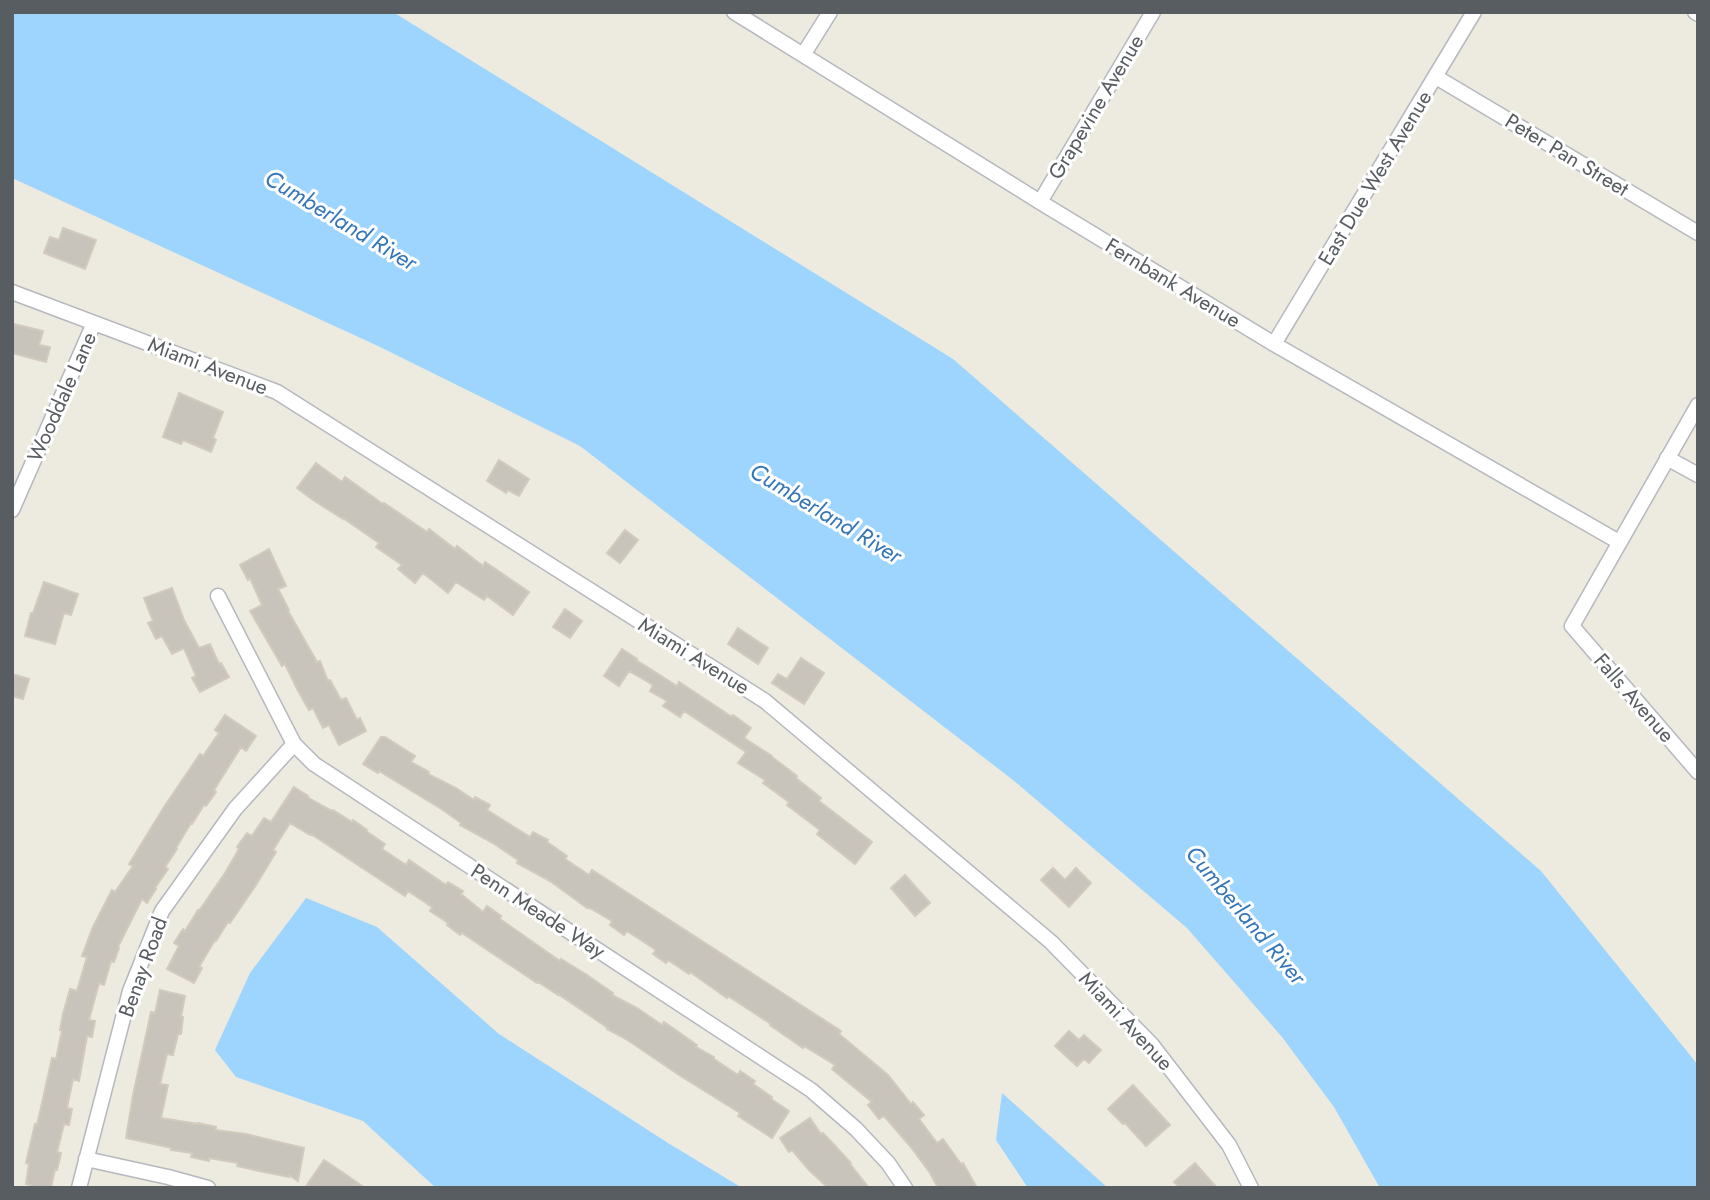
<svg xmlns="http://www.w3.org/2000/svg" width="1710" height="1200" viewBox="0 0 1710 1200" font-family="Jost,sans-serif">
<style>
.water{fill:#9dd5ff}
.building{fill:#c8c4bc;stroke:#d2cbbd;stroke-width:2}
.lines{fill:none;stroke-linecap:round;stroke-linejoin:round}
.minor-casing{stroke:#b5b8be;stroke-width:17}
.minor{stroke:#fff;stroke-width:14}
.labels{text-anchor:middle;stroke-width:6;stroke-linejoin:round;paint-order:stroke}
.street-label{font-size:21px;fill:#585d62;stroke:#fff}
.water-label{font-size:23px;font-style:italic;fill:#3476b8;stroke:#fff}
</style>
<rect width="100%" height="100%" fill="#edeadf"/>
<path class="water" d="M12,12H393L953,359L1541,871L1698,1065V1188H1380L1334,1107L1282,1037L1187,928L1013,780L580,446L378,346L12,178Z
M306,898L377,927L499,1034L668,1143L739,1186L734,1188H436L363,1121L236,1077L215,1050L250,973Z
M1002,1093L1108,1188H1028L996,1140Z"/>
<path class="building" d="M63,228L96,240L85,269L44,253L50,237L59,240Z
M14,324L43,331L39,345L50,347L46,362L12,353V331Z
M179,393L223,412L213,438L216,440L211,452L183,440L181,444L163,437Z
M499,460L529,479L519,496L508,490L506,493L487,481Z
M316,463L342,482L345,477L383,504L384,503L427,532L429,529L455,549L457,546L483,566L485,562L529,592L513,615L487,596L484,600L456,582L448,593L423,573L415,583L398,569L402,565L376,547L379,543L343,518V519L313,500L297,488Z
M625,530L638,540L620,563L607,553Z
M269,549L286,586L278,589L289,610L288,611L317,662L320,661L328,681L330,680L341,700L346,698L357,720L360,718L366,731L339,745L329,725L323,728L313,708L309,710L297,689L285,664L282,666L250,611L262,605L250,578L248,580L240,565Z
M44,582L78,594L71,615L64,613L55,644L25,636L31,613H33Z
M172,588L184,620L199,648L210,644L219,664L221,663L229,677L200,692L192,678L196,676L184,648L172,654L162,636L156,639L148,623L153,621L144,598Z
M565,609L582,621L570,638L553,627Z
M738,628L768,648L758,664L728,644Z
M622,649L637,659L636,660L677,686L679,682L732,717L733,715L751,728L744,738L772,756V757L797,776L796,778L821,798L819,801L872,842L855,864L817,834L820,830L787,805L789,802L763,783L765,780L738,763L746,752L684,711L680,717L663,706L667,701L650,691L653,685L629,671L619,686L604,676Z
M801,658L824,673L804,704L772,683L778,674L787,679Z
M12,674L29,679L23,699L12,696Z
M225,715L256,736L246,751L241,747L214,790L216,792L206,806L204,805L192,824L191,823L176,848L177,849L165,867L168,869L155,888L156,889L147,903L142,899L118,947L119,948L114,962L111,961L104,985L99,983L89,1020L95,1021L92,1037L87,1036L79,1081L73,1079L67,1108L72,1109L69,1125L64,1124L57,1152L61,1153L57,1170L55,1169L51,1188H30L31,1185L26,1184L29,1164L26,1163L35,1124L37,1125L42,1103L52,1058L56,1059L62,1030H60L63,1014L70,989L77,991L87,957L82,956L93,927L112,890L115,892L133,866L129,864L164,807L200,754L203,756L219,733L215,730Z
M381,737H385L415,756L411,762L429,772L428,774L456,788L474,800L475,797L490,805L487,810L530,837L533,832L548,840L547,842L567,856L565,859L589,875L592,870L841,1031L839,1034L888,1075L911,1104L913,1102L924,1115L919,1119L937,1143L943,1139L961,1164L963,1163L977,1188H938L930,1173L910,1146L884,1116L879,1119L868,1105L872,1102L832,1069L835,1065L804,1046L803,1048L770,1025L771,1024L728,996L727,998L690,972L689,974L668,960L666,963L653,954L656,950L627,931L624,935L610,925L612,921L588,907L587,908L550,881L517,863L518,860L493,843L460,825L461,823L443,810L379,771L378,773L363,764Z
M294,787L308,796L307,797L332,811L333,810L352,822L353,820L367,830L366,831L385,844L382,849L406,865L409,860L446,885L448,882L463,891L461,894L483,912L487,906L501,916L500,919L560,961L561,959L587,975L613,993L612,995L637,1008L662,1025L664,1022L697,1045L696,1047L714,1057V1059L738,1075L740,1071L755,1081L753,1084L772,1097L771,1099L789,1111L772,1138L738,1116L740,1113L679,1075L626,1039L607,1029L608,1028L558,994V995L538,982L537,983L462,933L460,935L447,925L448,923L430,911L432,907L408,891L405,896L311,834L310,835L290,823L273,850L276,852L256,885L230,923L228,922L216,941L215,940L199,967L202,968L194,983L167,969L179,946L174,943L183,929L185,931L198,910L199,911L225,873L239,849L237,847L247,833L252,836L264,818L271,822Z
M1053,868L1065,880L1076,868L1091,883L1069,907L1041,880Z
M905,875L930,903L915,916L891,888Z
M160,990L185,996L181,1017H183L181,1034H178L173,1055L167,1054L160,1084L168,1085L161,1118L198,1124V1123L216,1127L215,1130L246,1134L304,1148L298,1181L289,1175V1177L259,1171L237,1166L238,1163L209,1158V1161L191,1157L192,1153L171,1150L172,1148L126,1138L133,1095L151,1012L155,1013Z
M1069,1031L1079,1040L1084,1035L1101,1050L1089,1063L1084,1059L1077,1066L1055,1046Z
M1133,1085L1170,1125L1146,1146L1125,1123L1123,1124L1108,1109Z
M810,1118L821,1134L823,1133L851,1163L850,1164L869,1188H828L808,1169L792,1150L789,1152L780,1138Z
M324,1160L342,1172L365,1188H305Z
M1195,1163L1217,1188H1180L1174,1182Z"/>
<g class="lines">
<g class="minor-casing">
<path id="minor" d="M734,12L1040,202L1274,344L1619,542
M1695,12L1698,14
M803,55L830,12
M1436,77L1698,233
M1040,202L1153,12
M12,292L277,392L765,701L1051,942L1152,1045L1229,1145L1251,1188
M1274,344L1474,12
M1698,405L1572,626L1698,772
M1667,458L1698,475
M12,510L94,323
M218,596L294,744L314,764L811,1090L856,1129L888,1163L905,1188
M86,1159L168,1177L208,1188
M79,1188L130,991L162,911L235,809L294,744"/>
</g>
<use href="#minor" class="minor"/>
</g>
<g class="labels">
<g class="street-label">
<text transform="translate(1096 107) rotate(-59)" y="7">Grapevine Avenue</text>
<text transform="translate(1567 155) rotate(31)" y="7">Peter Pan Street</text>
<text transform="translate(1375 178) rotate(-59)" y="7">East Due West Avenue</text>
<text transform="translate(1173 283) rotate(31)" y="7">Fernbank Avenue</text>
<text transform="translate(208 366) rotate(21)" y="7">Miami Avenue</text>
<text transform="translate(62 397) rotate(-66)" y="7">Wooddale Lane</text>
<text transform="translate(694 656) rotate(32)" y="7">Miami Avenue</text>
<text transform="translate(1634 698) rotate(49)" y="7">Falls Avenue</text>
<text transform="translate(538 911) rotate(33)" y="7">Penn Meade Way</text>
<text transform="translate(143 967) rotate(-70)" y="7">Benay Road</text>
<text transform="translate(1126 1021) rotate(47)" y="7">Miami Avenue</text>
</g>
<g class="water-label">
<text transform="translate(341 220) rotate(31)" y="8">Cumberland River</text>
<text transform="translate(826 513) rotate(31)" y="8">Cumberland River</text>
<text transform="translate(1246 915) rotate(50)" y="8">Cumberland River</text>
</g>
</g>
<rect width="1710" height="1200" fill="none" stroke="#585d62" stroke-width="28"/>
</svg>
